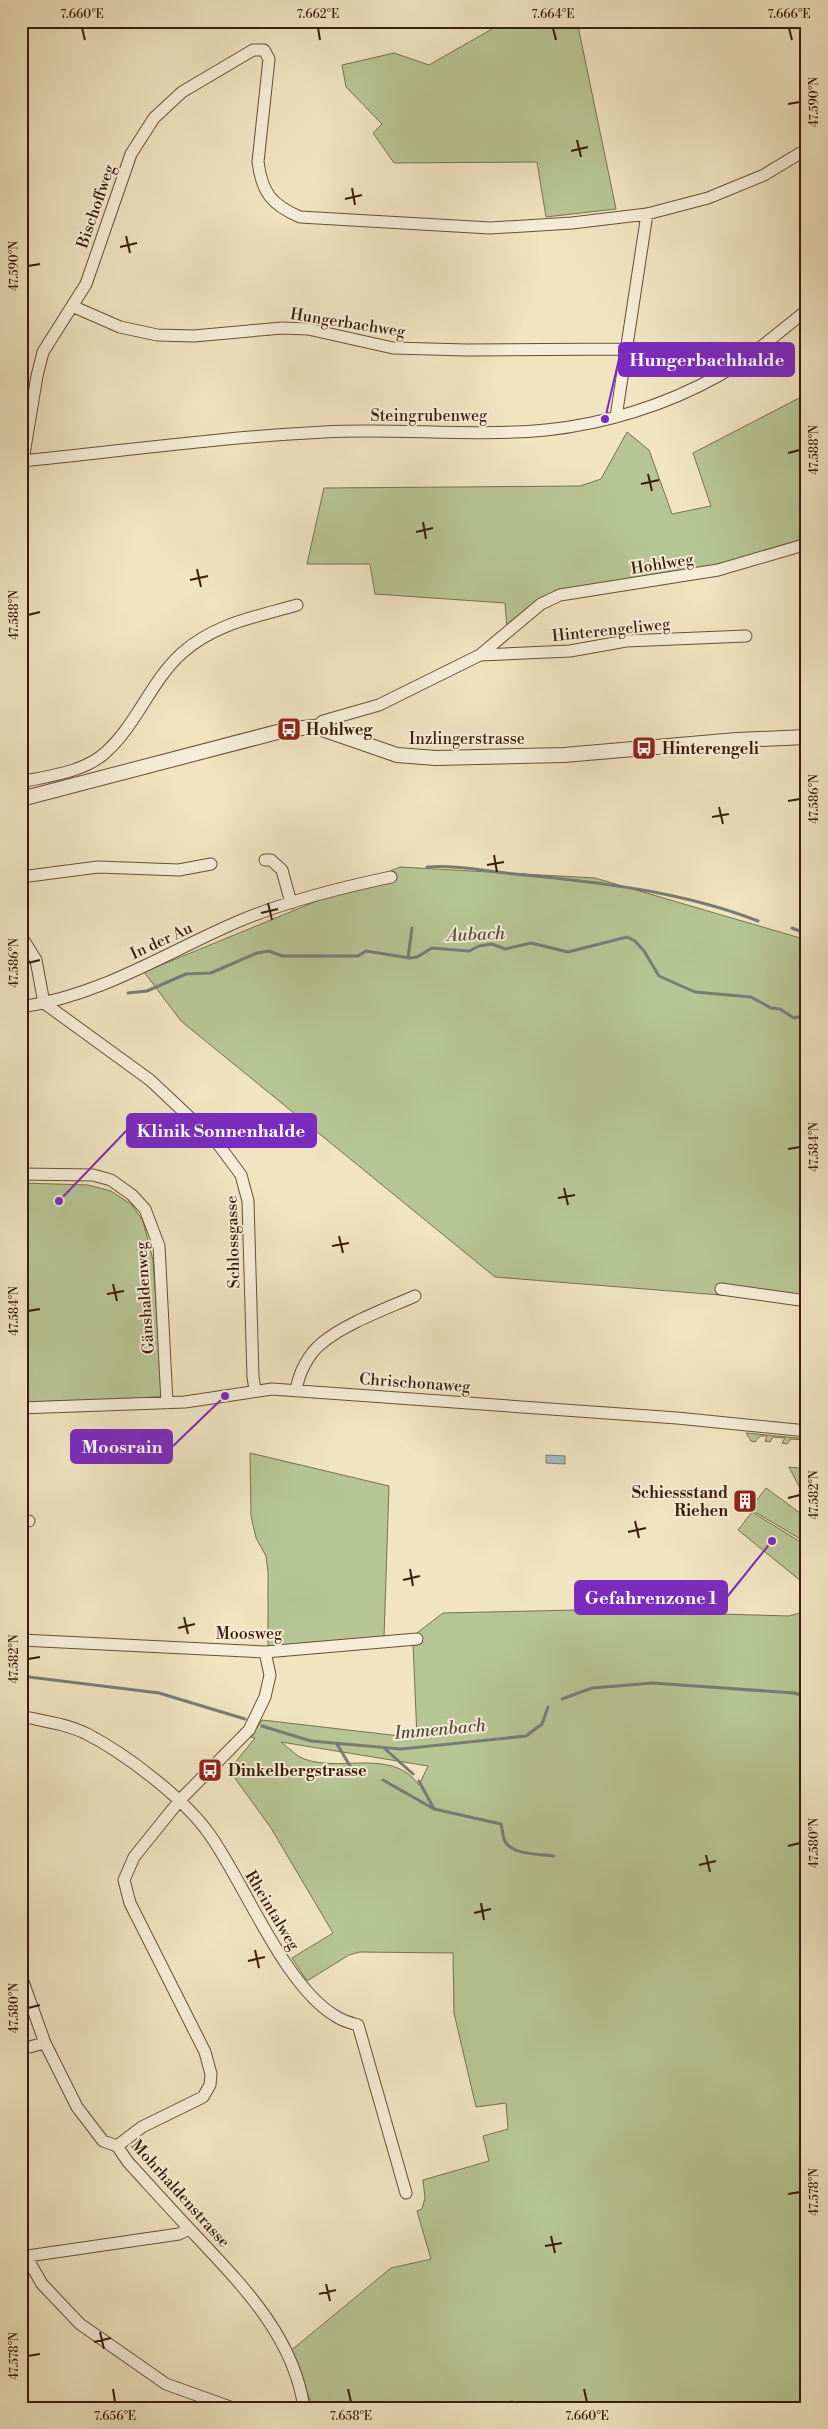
<svg xmlns="http://www.w3.org/2000/svg" width="828" height="2429" viewBox="0 0 828 2429" font-family="'Libre Bodoni',serif">
<style>
.green{fill:#b7c594;stroke:#7a704f;fill-rule:evenodd}
.water{fill:#a0bcbd;stroke:#787c75}
.lines{fill:none;stroke-linecap:round;stroke-linejoin:round}
.stream{stroke:#787c75;stroke-width:3}
.minor-casing{stroke:#694d38;stroke-width:13}
.tertiary-casing{stroke:#694d38;stroke-width:16}
.minor{stroke:#f5edd7;stroke-width:11}
.tertiary{stroke:#f5edd7;stroke-width:14}
.ticks{fill:none;stroke:#3c1b0a;stroke-width:2}
.labels{text-anchor:middle;stroke-width:4;stroke-linejoin:round;paint-order:stroke}
.street-label{font-size:16px;fill:#3c1b0a;stroke:#f5edd7}
.poi-label{font-size:16px;font-weight:bold;fill:#3c1b0a;stroke:#f5edd7;text-anchor:start}
.water-label{font-size:18px;font-style:italic;fill:#5a4b40;stroke:#f5edd7}
.leader{fill:none;stroke:#7b2cbf;stroke-width:2}
.callout-dot{fill:#7b2cbf;stroke:#f5edd7;stroke-width:2}
.callout{fill:#7b2cbf;stroke:#7b2cbf;stroke-width:2}
.callout-label{font-size:18px;text-anchor:middle;font-weight:bold;fill:#fff}
.neatline{fill:none;stroke:#3c1b0a;stroke-width:2}
.ticks-label{font-size:12px;text-anchor:middle;fill:#3c1b0a}
</style>
<rect width="100%" height="100%" fill="#f0e4c1"/>
<filter id="stains"><feTurbulence type="fractalNoise" baseFrequency=".004" numOctaves="4"/><feColorMatrix values="0 0 0 0 .2 0 0 0 0 .09 0 0 0 0 .02 0 0 0 .5 -.17"/></filter>
<radialGradient id="worn" r=".72"><stop offset=".6" stop-color="#630" stop-opacity="0"/><stop offset="1" stop-color="#630" stop-opacity=".3"/></radialGradient>
<path class="green" d="M506,21H577L616,209L546,217L537,162L394,163L373,133L382,124L346,87L342,65L394,53L429,65Z
M807,394V544L743,562L565,592L507,628L505,603L375,594L370,564H307L324,488L580,486L601,479L627,432L649,450L672,514L711,506L693,453Z
M400,867L595,878L807,940V1302L495,1277L181,1021L144,972Z
M21,1183L88,1185L111,1191L132,1205L143,1221L153,1260L163,1399L21,1402Z
M746,1433L807,1439V1440L791,1439L787,1444L782,1443L785,1438L773,1437L770,1442L765,1441L767,1436H760L755,1442L751,1441Z
M250,1453L389,1486L384,1638L268,1646V1572L266,1556L256,1538L251,1516Z
M789,1467L807,1469V1496L803,1494Z
M766,1488L807,1518V1543L750,1509Z
M752,1512L807,1546V1586L738,1530Z
M578,1610L789,1616L807,1611V2408H515L513,2401L486,2404L485,2408H314L288,2353L391,2268L431,2259L417,2211L422,2209L425,2198L423,2180L489,2161L483,2136L508,2129L506,2103L476,2107L454,2013L453,1953L360,1952L349,1955L307,1981L292,1958L333,1933L271,1828L229,1770L255,1738L251,1737L262,1720L417,1738L413,1643L417,1633L443,1613ZM281,1742L428,1766L419,1785C391,1745 333,1776 298,1756C297,1755 282,1743 281,1742Z"/>
<path class="water" d="M546,1455L565,1456V1464L546,1463Z"/>
<g class="lines">
<path class="stream" d="M427,867C456,865 486,871 515,874C597,882 681,891 758,921
M792,928L807,934
M408,958L412,928
M128,993L147,991L186,974L211,973L257,953L269,951L282,956H358L366,951L410,958L417,957L432,948L469,951L479,946L492,944L505,949L531,943L568,952L627,937L635,941L644,951L659,976L695,992L751,997L771,1008L780,1009L794,1018L807,1015
M21,1676L159,1693L245,1719
M562,1699L592,1688L653,1683L794,1693L807,1697
M262,1726L311,1741L401,1749L526,1736L542,1724L548,1707
M337,1744L353,1771
M384,1748L413,1774
M383,1780L434,1809L501,1824C503,1829 502,1838 506,1843C515,1855 540,1854 554,1856
M419,1781L434,1809"/>
<g class="minor-casing">
<path id="minor" d="M72,306L120,327L157,335L194,336L282,328L308,329L393,348L467,350L625,349
M616,417L647,214
M21,461C122,451 223,437 324,432C398,428 472,437 546,430C605,424 666,405 718,376C750,358 778,333 807,310
M21,472L37,376L43,352L86,284L131,154L154,118L182,92L253,50H264L269,59L258,162C262,193 272,205 300,217L490,228L572,223L647,214L708,198L764,175L807,149
M480,655L570,651L626,641L746,636
M316,727L323,721L379,705L480,655L541,604L560,595L718,570L807,544
M21,782C49,776 85,772 106,752C137,724 151,681 182,653C216,623 256,617 297,605
M265,860H271L282,870L291,903
M21,877L98,867L179,870L211,864
M21,936L36,960L44,1003
M44,1003L150,1080L218,1144L241,1175L248,1201L253,1377L255,1390
M21,1007C100,996 165,953 237,922C286,901 339,888 391,877
M21,1174L93,1175L111,1180L132,1195L145,1209L159,1246L167,1403
M721,1289L807,1301
M296,1390C299,1373 308,1354 322,1343C344,1324 388,1308 415,1296
M21,1408L185,1402L272,1389L677,1418L807,1431
M21,1521H29
M21,1640L265,1652L417,1639
M21,1716C43,1721 67,1724 87,1734C126,1754 185,1799 210,1835C245,1884 285,1988 337,2017C343,2021 351,2023 358,2025L406,2193
M21,1976L45,2043L77,2107L103,2141L117,2146L128,2162C151,2187 174,2213 198,2238C244,2287 294,2338 304,2408
M21,2049L45,2043
M117,2146L142,2127L203,2097L210,2085L211,2074L205,2052L130,1903L124,1880L134,1857L180,1800L249,1730L265,1697L270,1675L265,1652
M26,2256L42,2284L80,2324L166,2384L233,2408
M21,2257L179,2234L189,2229"/>
</g>
<g class="tertiary-casing">
<path id="tertiary" d="M21,799L289,729L316,727L397,755L436,758L564,755L737,740L807,737"/>
</g>
<use href="#minor" class="minor"/>
<use href="#tertiary" class="tertiary"/>
</g>
<path class="ticks" d="M82,28L85,40M318,28L320,40M553,28L556,40M789,28L792,40M788,104L800,102M577,140L581,157M571,151L588,147M352,188L355,205M345,199L362,195M126,236L130,253M120,247L137,243M28,266L40,264M788,453L800,450M648,474L652,491M641,484L659,480M423,522L426,539M416,532L433,528M197,569L201,587M190,580L208,576M28,615L40,612M788,801L800,799M719,807L723,824M712,817L729,814M494,855L497,872M487,865L504,862M268,903L272,920M261,913L278,909M28,963L40,960M788,1149L800,1147M564,1188L568,1205M558,1198L575,1195M339,1236L343,1253M332,1246L349,1243M113,1284L117,1301M107,1294L124,1291M28,1311L40,1309M788,1498L800,1495M635,1521L639,1538M628,1532L646,1528M410,1569L413,1586M403,1580L420,1576M184,1617L188,1634M178,1628L195,1624M28,1659L40,1657M788,1846L800,1843M706,1855L710,1872M699,1865L716,1861M481,1903L484,1920M474,1913L491,1909M255,1950L259,1968M248,1961L265,1957M28,2008L40,2005M788,2194L800,2192M551,2236L555,2253M545,2246L562,2243M326,2284L330,2301M319,2294L336,2290M100,2332L104,2349M94,2342L111,2338M28,2356L40,2354M113,2389L115,2402M348,2389L351,2402M584,2389L587,2402"/>
<defs>
<g id="bus-square" transform="scale(1.25)"><rect x="-9" y="-9" width="18" height="18" rx="4" fill="#8f2418" stroke="#f5edd7"/><path d="M-5-6H5V4H4V6H2V4H-2V6H-4V4H-5ZM-3.5-4V0h7V-4ZM-3.5 1.2v1.5H-2V1.2ZM2 1.2v1.5H3.5V1.2Z" fill="#fff"/></g>
<g id="building-square" transform="scale(1.25)"><rect x="-9" y="-9" width="18" height="18" rx="4" fill="#8f2418" stroke="#f5edd7"/><path d="M-4-6H4V6H1V3H-1V6H-4ZM-2.5-4.3h1.7v1.8h-1.7ZM.8-4.3h1.7v1.8H.8ZM-2.5-1h1.7V.8h-1.7ZM.8-1h1.7V.8H.8Z" fill="#fff"/></g>
</defs>
<g fill-rule="evenodd">
<use href="#bus-square" x="289" y="729"/>
<use href="#bus-square" x="644" y="748"/>
<use href="#building-square" x="745" y="1501"/>
<use href="#bus-square" x="210" y="1770"/>
</g>
<g class="labels">
<g class="street-label">
<text transform="translate(95 206) rotate(-71)" y="6">Bischoffweg</text>
<text transform="translate(348 322) rotate(9)" y="6">Hungerbachweg</text>
<text x="429" y="421">Steingrubenweg</text>
<text transform="translate(662 563) rotate(-9)" y="6">Hohlweg</text>
<text transform="translate(611 629) rotate(-6)" y="6">Hinterengeliweg</text>
<text x="467" y="744">Inzlingerstrasse</text>
<text transform="translate(161 940) rotate(-25)" y="6">In der Au</text>
<text transform="translate(232 1242) rotate(-92)" y="6">Schlossgasse</text>
<text transform="translate(144 1298) rotate(-94)" y="6">Gänshaldenweg</text>
<text transform="translate(415 1382) rotate(4)" y="6">Chrischonaweg</text>
<text x="249" y="1639">Moosweg</text>
<text transform="translate(273 1910) rotate(59)" y="6">Rheintalweg</text>
<text transform="translate(181 2193) rotate(48)" y="6">Mohrhaldenstrasse</text>
</g>
<g class="poi-label">
<text x="306" y="735">Hohlweg</text>
<text x="662" y="754">Hinterengeli</text>
<text x="728" y="1498" text-anchor="end">Schiessstand<tspan x="728" dy="18">Riehen</tspan></text>
<text x="228" y="1776">Dinkelbergstrasse</text>
</g>
<g class="water-label">
<text transform="translate(476 934) rotate(-2)" y="6">Aubach</text>
<text transform="translate(440 1729) rotate(-5)" y="6">Immenbach</text>
</g>
</g>
<path class="leader" d="M605 419L619 359M59 1201L127 1130M225 1396L172 1447M772 1541L727 1597"/>
<g class="callout-dot">
<circle cx="605" cy="419" r="5"/>
<circle cx="59" cy="1201" r="5"/>
<circle cx="225" cy="1396" r="5"/>
<circle cx="772" cy="1541" r="5"/>
</g>
<g class="callout">
<rect x="619" y="343" width="175" height="33" rx="5"/>
<rect x="127" y="1114" width="189" height="33" rx="5"/>
<rect x="71" y="1430" width="101" height="33" rx="5"/>
<rect x="575" y="1581" width="152" height="33" rx="5"/>
</g>
<g class="callout-label">
<text x="707" y="366">Hungerbachhalde</text>
<text x="221" y="1137">Klinik Sonnenhalde</text>
<text x="122" y="1453">Moosrain</text>
<text x="651" y="1604">Gefahrenzone 1</text>
</g>
<rect width="828" height="2429" fill="none" stroke="#f0e4c1" stroke-width="55"/>
<rect x="28" y="28" width="772" height="2374" class="neatline"/>
<g class="ticks-label">
<text x="82" y="18">7.660°E</text>
<text x="318" y="18">7.662°E</text>
<text x="553" y="18">7.664°E</text>
<text x="789" y="18">7.666°E</text>
<text transform="translate(814 102) rotate(-90)" y="4">47.590°N</text>
<text transform="translate(14 266) rotate(-90)" y="4">47.590°N</text>
<text transform="translate(814 450) rotate(-90)" y="4">47.588°N</text>
<text transform="translate(14 615) rotate(-90)" y="4">47.588°N</text>
<text transform="translate(814 799) rotate(-90)" y="4">47.586°N</text>
<text transform="translate(14 963) rotate(-90)" y="4">47.586°N</text>
<text transform="translate(814 1147) rotate(-90)" y="4">47.584°N</text>
<text transform="translate(14 1311) rotate(-90)" y="4">47.584°N</text>
<text transform="translate(814 1495) rotate(-90)" y="4">47.582°N</text>
<text transform="translate(14 1659) rotate(-90)" y="4">47.582°N</text>
<text transform="translate(814 1843) rotate(-90)" y="4">47.580°N</text>
<text transform="translate(14 2008) rotate(-90)" y="4">47.580°N</text>
<text transform="translate(814 2192) rotate(-90)" y="4">47.578°N</text>
<text transform="translate(14 2356) rotate(-90)" y="4">47.578°N</text>
<text x="115" y="2420">7.656°E</text>
<text x="351" y="2420">7.658°E</text>
<text x="587" y="2420">7.660°E</text>
</g>
<rect width="100%" height="100%" filter="url(#stains)"/>
<rect width="100%" height="100%" fill="url(#worn)"/>
</svg>
